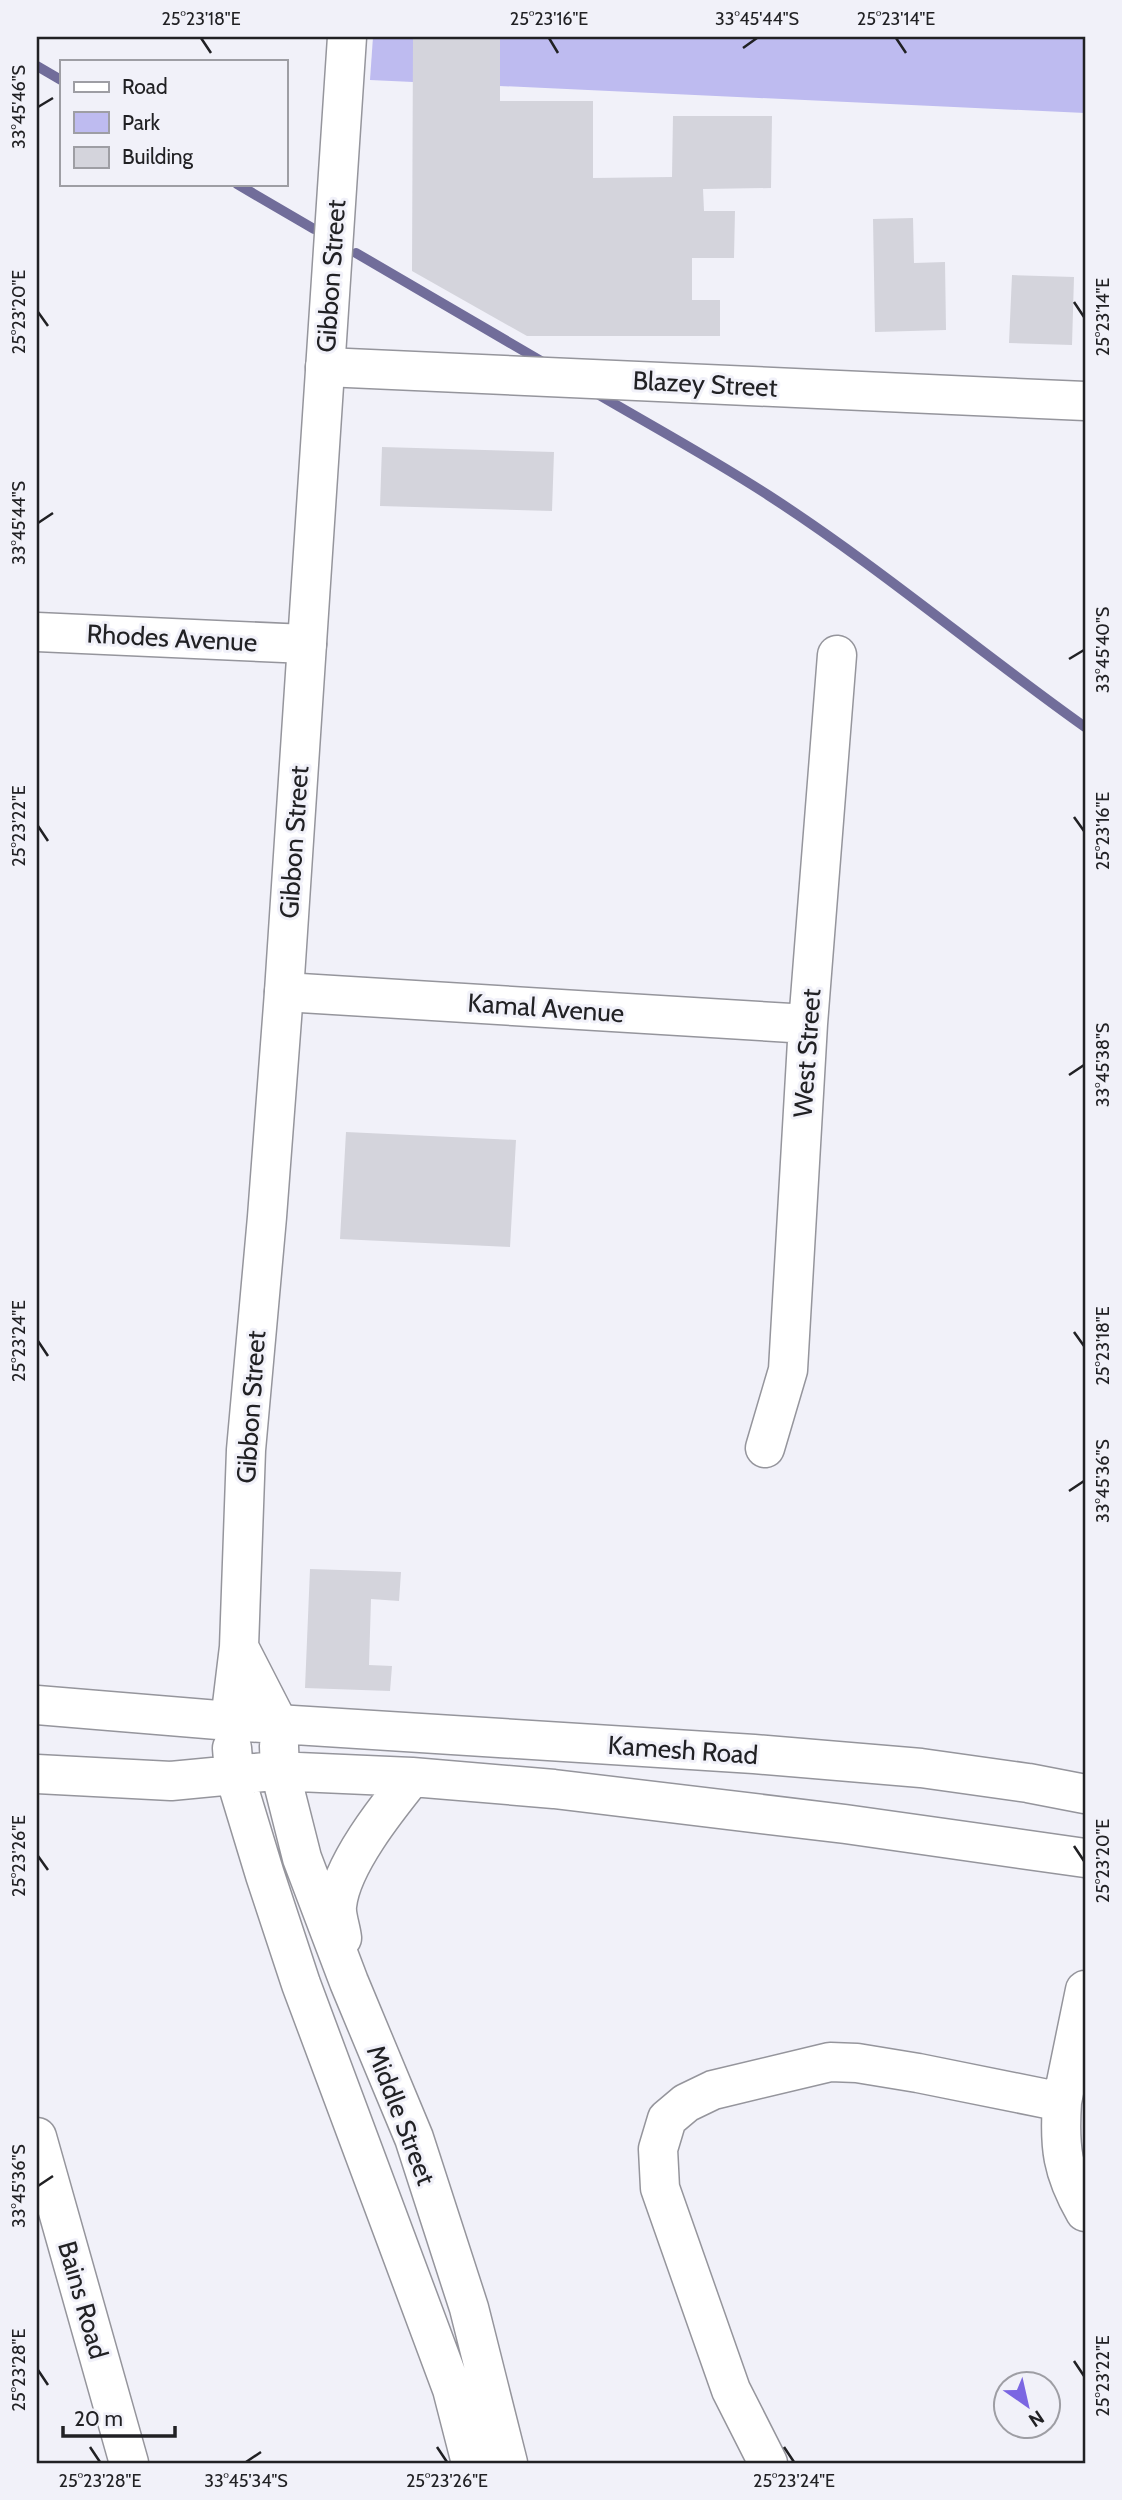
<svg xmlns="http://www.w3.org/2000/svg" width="1122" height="2500" viewBox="0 0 1122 2500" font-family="Cabin,sans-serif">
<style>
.green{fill:#bebbf0}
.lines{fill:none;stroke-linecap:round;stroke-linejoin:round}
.stream{stroke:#716d9a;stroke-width:10}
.building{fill:#d4d4dc}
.minor-casing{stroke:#95959c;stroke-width:41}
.tertiary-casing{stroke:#95959c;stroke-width:41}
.secondary-casing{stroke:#95959c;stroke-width:41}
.minor{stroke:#fff;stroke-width:38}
.tertiary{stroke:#fff;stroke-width:38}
.secondary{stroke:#fff;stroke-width:38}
.ticks{fill:none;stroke:#212124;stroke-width:2.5}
.labels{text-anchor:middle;stroke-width:6;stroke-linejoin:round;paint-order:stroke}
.street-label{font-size:26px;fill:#212124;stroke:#f1f1f9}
.neatline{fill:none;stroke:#212124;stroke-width:2.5}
.ticks-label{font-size:18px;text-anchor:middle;fill:#212124}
</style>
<rect width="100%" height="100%" fill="#f1f1f9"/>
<path class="green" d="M373,37H1085V113L370,80Z"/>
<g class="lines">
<path class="stream" d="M37,66L61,80
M237,184L314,229
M356,253L541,361
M594,392C652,426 711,458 768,495C878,566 978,651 1085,727"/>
</g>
<path class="building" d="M413,37H500V101H593V178L672,177L673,116H772L771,188L703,189L704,211H735L734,258H692V300H720V336H527L412,271Z
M913,218L914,263L945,262L946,330L875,332L873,219Z
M1012,275L1074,277L1072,345L1009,343Z
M382,447L554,452L552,511L380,506Z
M346,1132L516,1140L510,1247L340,1239Z
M310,1569L401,1572L399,1601L371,1599L369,1665L392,1666L390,1691L305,1688Z"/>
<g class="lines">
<g class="minor-casing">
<path id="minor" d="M325,367L1085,401
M37,632L307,644
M284,992L808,1024
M765,1448L788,1370L808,1024L837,655
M1085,1990L1062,2102C1059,2147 1062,2172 1085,2212
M37,2137L129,2463
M768,2463L731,2390L660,2188L658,2149L667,2119L686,2103L713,2090L830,2062L857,2063L918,2073L1062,2102"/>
</g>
<g class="tertiary-casing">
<path id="tertiary" d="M239,1647L278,1723
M230,1721L239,1647L246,1450L267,1217L284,992L347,37"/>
</g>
<g class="secondary-casing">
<path id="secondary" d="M37,1705L230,1721L754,1754L921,1768L1028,1783L1085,1794
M279,1746L280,1771L302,1858L349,1982L414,2138L469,2308L508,2463
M232,1748L234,1773L265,1875L301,1984L452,2389L471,2463
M37,1774L171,1781L275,1771L412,1777L554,1789L845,1824L1085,1858
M342,1938C341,1928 336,1916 337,1906C341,1865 387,1808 412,1777"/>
</g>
<use href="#minor" class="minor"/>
<use href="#tertiary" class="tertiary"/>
<use href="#secondary" class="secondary"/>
</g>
<path class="ticks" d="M201,38L211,53M549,38L558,53M896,38L906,53M743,48L757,38M38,107L53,98M1074,302L1084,317M38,312L48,326M38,523L53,513M1069,659L1084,650M1074,817L1084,831M38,826L48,841M1069,1075L1084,1065M1074,1332L1084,1346M38,1341L48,1356M1069,1491L1084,1481M1074,1846L1084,1861M38,1856L48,1870M38,2186L53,2176M1074,2361L1084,2376M38,2370L48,2385M90,2447L100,2462M437,2447L447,2462M784,2447L794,2462M246,2462L261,2452"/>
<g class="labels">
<g class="street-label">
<text transform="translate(331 276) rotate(-86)" y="9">Gibbon Street</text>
<text transform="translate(705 384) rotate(3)" y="9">Blazey Street</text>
<text transform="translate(172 638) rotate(3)" y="9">Rhodes Avenue</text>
<text transform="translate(294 842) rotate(-86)" y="9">Gibbon Street</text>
<text transform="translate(546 1008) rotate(4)" y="9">Kamal Avenue</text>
<text transform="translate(807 1053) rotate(-86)" y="9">West Street</text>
<text transform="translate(251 1407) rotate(-86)" y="9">Gibbon Street</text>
<text transform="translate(683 1750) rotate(4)" y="9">Kamesh Road</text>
<text transform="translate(401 2115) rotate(69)" y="9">Middle Street</text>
<text transform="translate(83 2300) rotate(74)" y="9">Bains Road</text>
</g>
</g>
<rect width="1122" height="2500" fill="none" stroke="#f1f1f9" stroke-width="77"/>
<rect x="60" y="60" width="228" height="126" fill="#f1f1f9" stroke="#9e9ea4" stroke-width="2"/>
<rect x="74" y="82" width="35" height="10" fill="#ffffff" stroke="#9e9ea4" stroke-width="2"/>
<text x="122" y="94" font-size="21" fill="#212124">Road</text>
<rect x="74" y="112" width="35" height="21" fill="#bebbf0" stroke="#9e9ea4" stroke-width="2"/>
<text x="122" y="130" font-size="21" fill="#212124">Park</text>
<rect x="74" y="147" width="35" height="21" fill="#d4d4dc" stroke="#9e9ea4" stroke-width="2"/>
<text x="122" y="164" font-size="21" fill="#212124">Building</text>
<g transform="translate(1027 2405) rotate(146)"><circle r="33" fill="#f1f1f9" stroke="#9e9ea4" stroke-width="2"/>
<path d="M0-5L12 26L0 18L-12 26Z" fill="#7b66e2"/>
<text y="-10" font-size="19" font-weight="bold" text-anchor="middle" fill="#212124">N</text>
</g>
<path d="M63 2426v10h112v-10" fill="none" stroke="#212124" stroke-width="3.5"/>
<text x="74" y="2426" font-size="21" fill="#212124" stroke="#f1f1f9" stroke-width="5" paint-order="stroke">20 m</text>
<rect x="38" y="38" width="1046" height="2424" class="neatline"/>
<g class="ticks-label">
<text x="201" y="25">25°23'18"E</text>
<text x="549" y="25">25°23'16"E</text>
<text x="757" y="25">33°45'44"S</text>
<text x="896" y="25">25°23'14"E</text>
<text transform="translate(19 107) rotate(-90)" y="6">33°45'46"S</text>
<text transform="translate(19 312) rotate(-90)" y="6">25°23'20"E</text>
<text transform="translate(1103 317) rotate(-90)" y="6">25°23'14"E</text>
<text transform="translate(19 523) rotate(-90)" y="6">33°45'44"S</text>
<text transform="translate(1103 650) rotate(-90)" y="6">33°45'40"S</text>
<text transform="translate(19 826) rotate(-90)" y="6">25°23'22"E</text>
<text transform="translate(1103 831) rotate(-90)" y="6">25°23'16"E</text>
<text transform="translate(1103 1065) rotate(-90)" y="6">33°45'38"S</text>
<text transform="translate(19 1341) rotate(-90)" y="6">25°23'24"E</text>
<text transform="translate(1103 1346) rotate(-90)" y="6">25°23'18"E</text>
<text transform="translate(1103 1481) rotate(-90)" y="6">33°45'36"S</text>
<text transform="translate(19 1856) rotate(-90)" y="6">25°23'26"E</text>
<text transform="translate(1103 1861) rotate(-90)" y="6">25°23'20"E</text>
<text transform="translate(19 2186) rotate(-90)" y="6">33°45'36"S</text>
<text transform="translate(19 2370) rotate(-90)" y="6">25°23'28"E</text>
<text transform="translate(1103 2376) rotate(-90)" y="6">25°23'22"E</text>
<text x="100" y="2487">25°23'28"E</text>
<text x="246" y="2487">33°45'34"S</text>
<text x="447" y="2487">25°23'26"E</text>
<text x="794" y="2487">25°23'24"E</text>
</g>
</svg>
